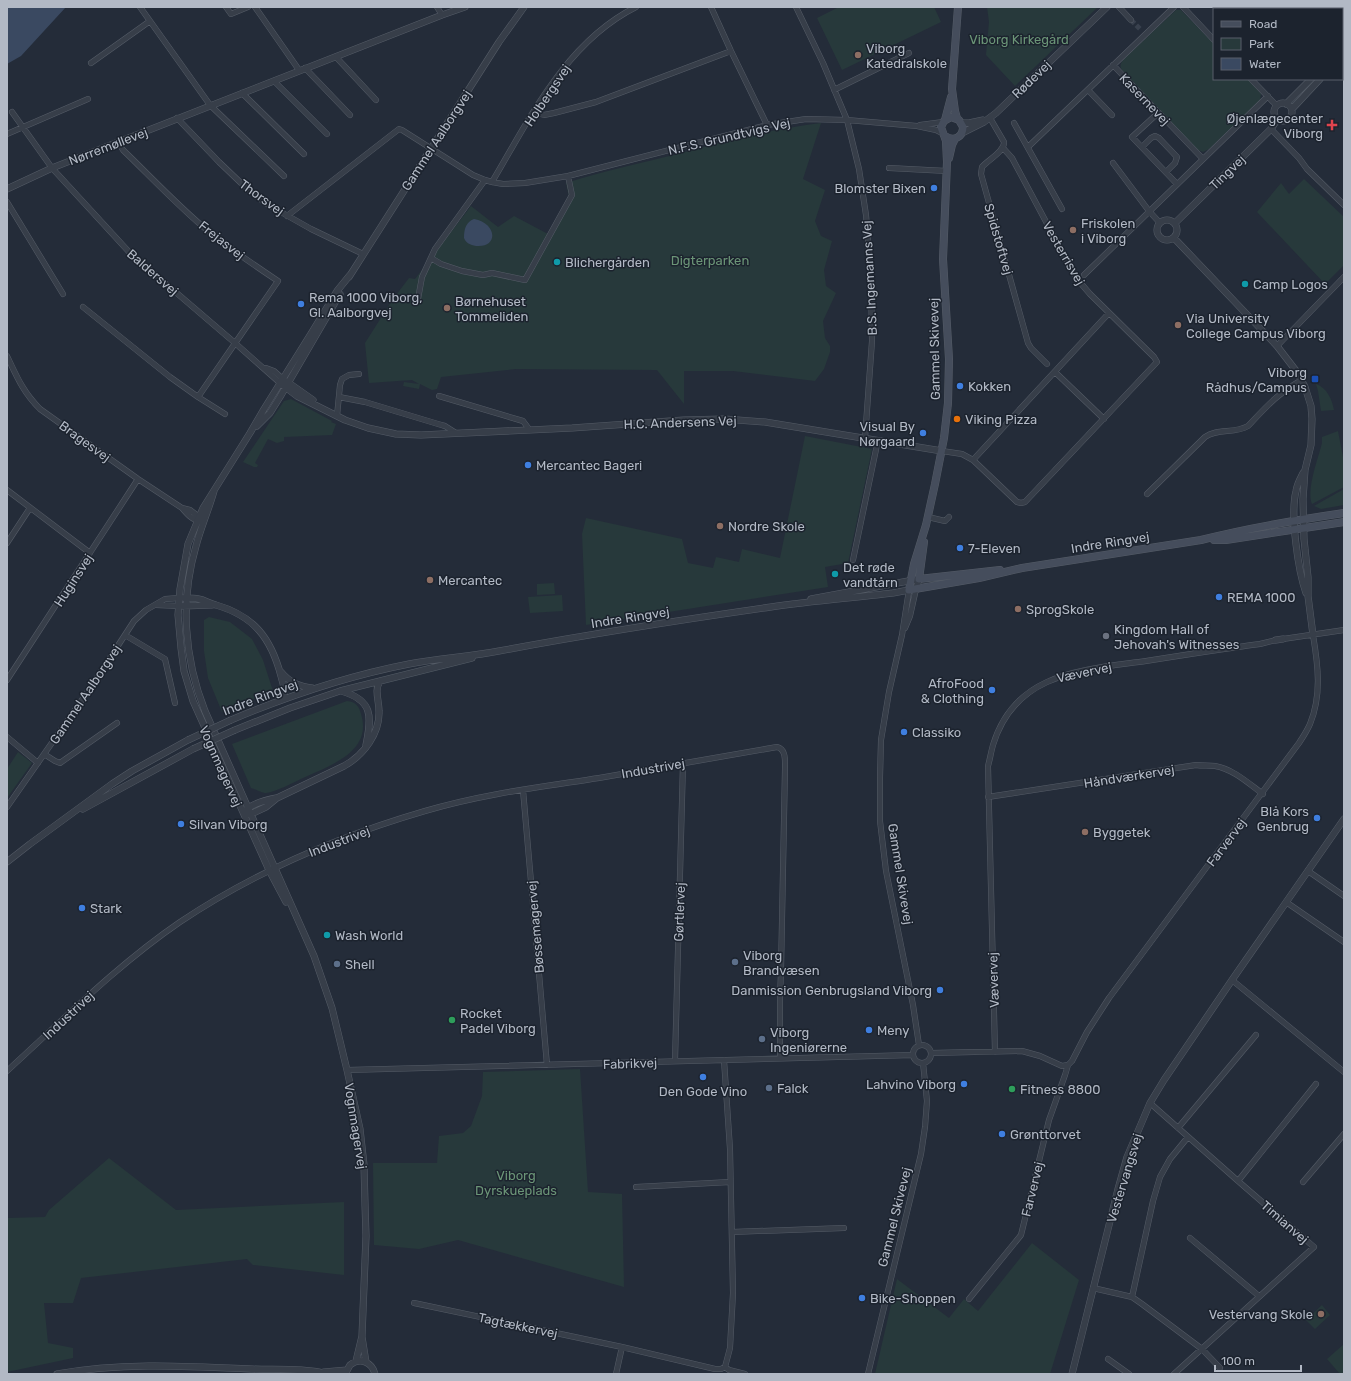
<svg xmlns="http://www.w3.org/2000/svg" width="1351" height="1381" viewBox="0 0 1351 1381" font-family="Rubik,sans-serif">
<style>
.green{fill:#27393b}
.water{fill:#3a4961}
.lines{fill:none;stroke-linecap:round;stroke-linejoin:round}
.minor-tunnel{stroke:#39414e;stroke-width:5;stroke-dasharray:5 2.5;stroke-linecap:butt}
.minor-casing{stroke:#555c67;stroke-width:6}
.tertiary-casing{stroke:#555c67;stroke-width:7}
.secondary-casing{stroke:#555c67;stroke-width:8}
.minor{stroke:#373e49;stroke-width:5}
.tertiary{stroke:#373e49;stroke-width:6}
.secondary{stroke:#454d5c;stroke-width:7}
.tertiary-bridge-casing{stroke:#555c67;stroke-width:7;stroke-linecap:butt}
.tertiary-bridge{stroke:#373e49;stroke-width:6}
.education-dot{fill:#8d6e63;stroke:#1c232e;stroke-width:1.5}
.health-dot{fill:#e0444e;stroke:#1c232e;stroke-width:1.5}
.shop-dot{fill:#3f7fe0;stroke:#1c232e;stroke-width:1.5}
.culture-dot{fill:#0f9aa8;stroke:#1c232e;stroke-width:1.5}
.transit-dot{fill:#1a4fb4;stroke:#1c232e;stroke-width:1.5}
.food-dot{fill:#e8710a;stroke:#1c232e;stroke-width:1.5}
.worship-dot{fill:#6b7280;stroke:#1c232e;stroke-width:1.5}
.service-dot{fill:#5c6f8a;stroke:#1c232e;stroke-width:1.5}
.leisure-dot{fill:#2e9e5b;stroke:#1c232e;stroke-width:1.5}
.labels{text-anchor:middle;stroke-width:3;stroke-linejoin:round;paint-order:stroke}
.park-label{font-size:13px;fill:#6b9577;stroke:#1c232e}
.poi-label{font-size:13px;fill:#b2b9c5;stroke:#1c232e;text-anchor:start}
.street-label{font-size:13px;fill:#b2b9c5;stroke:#1c232e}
</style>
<rect width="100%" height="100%" fill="#242c39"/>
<path class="green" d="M839,7H934L941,22L842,70L817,18Z
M987,7H1098L1015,86L986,55L989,22Z
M1176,10H1181L1214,44V79H1248L1261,94L1260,100L1209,149L1203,152L1198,150L1122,70C1119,65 1121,63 1124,59Z
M821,123L803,179L825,190L815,221L821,236L832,241L824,270L826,286L836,293L823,321L825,338L830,346V352L824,369L815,381L733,371H684V404L657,370L516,369L441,377L437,389L432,390L420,384L419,389L403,386L404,382L419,384L412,380L369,383L365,343L393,299L409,278L415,279L471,206L498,227L514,216L548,234L569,197L566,183C603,171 641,163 678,154C726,141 772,129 821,123Z
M1304,179L1344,217V265L1325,284L1257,212L1281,183L1289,194Z
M1316,384C1327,388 1332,399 1334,410L1321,411L1318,391Z
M291,399L332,421L331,422L336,424L332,435L284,437V441L277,443L268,439L255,463L258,465L257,467H254L243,462L284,401Z
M1338,431L1344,462V487L1312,504C1306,490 1318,459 1322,443V437Z
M805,436L872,449L848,563L825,567L828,587L586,625L582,534L586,518L682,539L688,563L713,568L716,557L739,562L742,549L780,558Z
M1344,489V505L1321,509L1314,506Z
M554,583L555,594L537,595V584Z
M562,595L563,611L530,613L528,597Z
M209,617L230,622L252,639L263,660L273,691L222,712L208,678L204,651V620Z
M347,701C356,702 359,706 361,714C373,752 329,766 303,778C294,782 276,792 266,793C262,793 255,789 251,788L232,744Z
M18,752L32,763L7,798V769Z
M580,1069L588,1192L622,1194L624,1287L458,1240L419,1249L374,1245L373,1163H437L439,1136L463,1133L471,1126L482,1096L483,1072Z
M109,1158L176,1210L344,1202V1275L253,1265L247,1259L81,1278L73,1303H44L48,1343L73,1348V1358L7,1372V1218L45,1217L49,1210Z
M1032,1243L1079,1280L1050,1374H875L897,1279L949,1318L964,1299L978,1311Z
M1322,1305L1330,1315L1315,1329L1306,1320Z
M1344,1344V1374H1340L1327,1359Z"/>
<path class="water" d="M7,7H66L21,56L7,64Z
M474,219C497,223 499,248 476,246C470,245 466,243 464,238C464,229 466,222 474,219Z"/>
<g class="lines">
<path class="minor-tunnel" d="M1131,20L1141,30"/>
<g class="minor-casing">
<path id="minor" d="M140,7L210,105L284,176
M226,7L231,14L248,7
M255,7L299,70
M437,7L442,15
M711,7L731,51L767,125
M796,7L823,63L847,120L859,169L866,215L871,278L872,341L865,438
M1119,7L1131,20
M1183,7L1214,40
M1281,7L1283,9
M1268,9L1270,7
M336,57L376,100
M91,63L150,21
M1113,65L1203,159
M305,68L350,115
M1251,79L1276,105
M274,81L327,134
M834,90L909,53
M1088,90L1112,115
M242,93L304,154
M12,112L52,168L130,253L235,343L280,383
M534,112L544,115L554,113L596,102L731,51
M1158,113L1132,137L1177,184
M177,118L219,162L241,183L265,203L311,229L363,254
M990,118L1004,142C1005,151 988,160 982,167L981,174L1028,343L1031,348L1047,364
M1014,123L1062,209
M920,125L943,122
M1271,129L1299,158L1307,169L1344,205
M7,134L88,99
M1028,147L1174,7
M1142,147L1151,138L1155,136L1159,138L1177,157L1175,163L1166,172
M1113,163L1149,211L1160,223
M889,168L947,171
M492,182C530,118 566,42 636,7
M7,202L63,294
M287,216L399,129L402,130L473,175L485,180L492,182L503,184L525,183L568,176L767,125L806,119L847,120L917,126L936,130L942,133
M431,258L441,264L462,271L483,275L492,273L525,280L572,195L568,176
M1084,275L1268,96
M418,299L422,277L435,249L485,180
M83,307L170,377L198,397L278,281C254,265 230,249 208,231C178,206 151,177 123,150L118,142
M1277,346L1344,277
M7,356C17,377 23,392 40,409L138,479L182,508L190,510L202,519
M266,368L274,371L283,379
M1055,372L1104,419
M439,396L523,421L529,429
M198,397L225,414
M339,397L365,402L438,424L445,426L456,433
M337,416L340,385L342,379L349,375L359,374
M942,451L962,454L973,460L1017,502L1021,503L1025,502L1157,362L1154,357L1090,294L1078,280L1068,263L1012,158L1003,148
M973,460L1109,313
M7,490L90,553
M1147,494L1205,437C1218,428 1234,434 1248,426C1266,407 1278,393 1302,380
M182,508C187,514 192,520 200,521
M928,517L945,521L949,517
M7,543L30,508
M853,560L878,440
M909,590L902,635L889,692L881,740L880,778V821L886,871L913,1005L919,1045
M156,605L179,606
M905,628L910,616L916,589
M125,635L165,659L175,703
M1283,639L1344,630
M7,680L138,479
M7,737L38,763
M44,754L55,761L60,763L117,723
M523,790L547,1065
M988,797L1196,765C1202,766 1209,765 1215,766C1233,769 1248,783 1263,794
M7,807L91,687L134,621L146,610L165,599L179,598
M1308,871L1344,896
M1286,902L1344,942
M1232,980L1344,1072
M913 1054a9 9 0 1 1 18 0a9 9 0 1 1-18 0Z
M995,1052L988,766C990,759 991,752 993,745C1015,672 1083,670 1146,661C1184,655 1222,649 1260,644L1276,640
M931,1053L1022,1051L1040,1056L1062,1066L1068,1065L1072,1061L1087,1032L1109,998L1299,743C1303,737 1307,731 1310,724C1322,695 1318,665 1313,635
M724,1060L730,1149L733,1293L730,1348L725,1367
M675,1061L683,763
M347,1070L913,1055
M7,1071C63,1020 117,965 180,922C255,872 339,836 425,811C482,794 541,787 599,778C658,768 717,757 777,747C786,749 785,760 785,768L781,971L780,999V1058
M1150,1103L1238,1181L1314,1247L1174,1374
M1178,1128L1256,1035
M1238,1181L1316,1084
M1303,1182L1344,1134
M636,1187L730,1182
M732,1232L844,1228
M1190,1238L1259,1296
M1093,1288L1132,1297L1142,1304L1202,1349L1220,1368
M1132,1297L1153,1201L1160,1177L1170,1159L1188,1137
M969,1299L1021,1235L1049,1120L1065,1075L1068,1065
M414,1303L622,1347L715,1369H721L725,1367L729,1370L745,1374
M1108,1359L1129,1374
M616,1374L622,1347
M868,1374L921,1154L925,1127L927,1101L923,1063"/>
</g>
<g class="tertiary-casing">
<path id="tertiary" d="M1342,48L1344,46
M1342,56L1344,54
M1274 112a9 9 0 1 1 18 0a9 9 0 1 1-18 0Z
M1286,104L1311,79
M1292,109L1320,79
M962,123H969L983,120
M962,133L984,122L996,113L1107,7
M7,189L52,168L442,15L465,7
M1157 230a10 10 0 1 1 20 0a10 10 0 1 1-20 0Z
M1175,223L1271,129L1277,120
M1174,238L1277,346L1297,372L1305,387L1311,406L1312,419L1311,445L1305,470L1303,499L1304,539L1308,577V596L1313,635
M349,277L499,42L524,7
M286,381L313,400
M280,383L297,396L345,420L368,428L396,434L421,435L572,428L684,420L724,419L765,422L942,451
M257,426L270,413L280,397L340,294
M1303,473C1300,479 1297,484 1296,491C1290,515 1298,570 1306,593
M214,491C209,509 201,527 196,546C180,601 184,658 205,711L314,956L332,1008L347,1070L360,1129L364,1165L365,1204L366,1236L362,1336L356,1361
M184,598C189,598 194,598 199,599C205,600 210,604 216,605C254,616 271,638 281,676C283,685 288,694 279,701
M811,599L919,579L916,589
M183,606L212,605
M1276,640L1283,639
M281,672C290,683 299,686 312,688
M341,691C373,700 372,716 366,745
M231,720C288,696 347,676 409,664C439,658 469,657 499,651C590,634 680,620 771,607C812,601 852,598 893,593L909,590
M235,730L290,708L340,691L472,658
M83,809L193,749
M246,810C253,803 266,800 276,798
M248,814H251L266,807L277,798L344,766C364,755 380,733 379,711C379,700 374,690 380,681
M7,862L30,844L112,784L132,771L188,740
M286,902L269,870L193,701L184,671L181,648L178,615L180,589L188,544L203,508L250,433L264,409L312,332L337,291L350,275
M362,1337L366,1362
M324,1372L347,1370
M57,1374C121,1362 187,1366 252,1369C275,1370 306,1368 328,1374
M345,1374L350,1365C360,1357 372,1362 375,1374
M1072,1374L1118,1189L1127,1157L1150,1103L1164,1080L1232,980L1344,819"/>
</g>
<g class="secondary-casing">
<path id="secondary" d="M957,118L955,111L952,89L958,7
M945,120L951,97
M945,136C954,142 963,137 963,127L959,120L951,117L944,121L941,127L946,141L947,162L943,259L949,359L948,403L944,438L935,484L926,525L914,564L909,590L979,578L1022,568L1201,540C1248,528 1296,520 1344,513
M949,158L952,145L955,139
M1214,540H1226L1344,522
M924,542L919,579L1000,570"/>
</g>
<use href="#minor" class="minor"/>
<use href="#tertiary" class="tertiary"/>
<use href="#secondary" class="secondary"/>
<g class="tertiary-bridge-casing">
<path id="tertiary-bridge" d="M188,740L231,720
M193,749L235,730"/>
</g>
<use href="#tertiary-bridge" class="tertiary-bridge"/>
</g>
<g class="education-dot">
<circle cx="858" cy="55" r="4"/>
<circle cx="1073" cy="230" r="4"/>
<circle cx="447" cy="308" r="4"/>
<circle cx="1178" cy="325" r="4"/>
<circle cx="720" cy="526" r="4"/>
<circle cx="430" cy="580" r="4"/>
<circle cx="1018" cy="609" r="4"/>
<circle cx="1085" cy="832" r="4"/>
<circle cx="1321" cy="1314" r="4"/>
</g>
<path class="health-dot" d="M1330 119h4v4h4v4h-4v4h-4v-4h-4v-4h4z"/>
<g class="shop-dot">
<circle cx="934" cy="188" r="4"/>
<circle cx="301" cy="304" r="4"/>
<circle cx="960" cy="386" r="4"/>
<circle cx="923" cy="433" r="4"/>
<circle cx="528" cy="465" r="4"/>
<circle cx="960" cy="548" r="4"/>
<circle cx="1219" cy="597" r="4"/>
<circle cx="992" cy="690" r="4"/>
<circle cx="904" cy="732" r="4"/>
<circle cx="1317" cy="818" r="4"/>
<circle cx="181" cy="824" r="4"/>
<circle cx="82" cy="908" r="4"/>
<circle cx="940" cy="990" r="4"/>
<circle cx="869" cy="1030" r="4"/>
<circle cx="703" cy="1077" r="4"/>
<circle cx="964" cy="1084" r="4"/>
<circle cx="1002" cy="1134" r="4"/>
<circle cx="862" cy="1298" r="4"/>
</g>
<g class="culture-dot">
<circle cx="557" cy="262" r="4"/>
<circle cx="1245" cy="284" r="4"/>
<circle cx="835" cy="574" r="4"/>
<circle cx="327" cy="935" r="4"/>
</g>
<rect class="transit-dot" x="1311" y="375" width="8" height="8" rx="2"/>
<circle class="food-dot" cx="957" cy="419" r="4"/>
<circle class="worship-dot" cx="1106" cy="636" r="4"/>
<g class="service-dot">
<circle cx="735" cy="962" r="4"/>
<circle cx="337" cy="964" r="4"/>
<circle cx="762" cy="1039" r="4"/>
<circle cx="769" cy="1088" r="4"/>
</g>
<g class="leisure-dot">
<circle cx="452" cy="1020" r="4"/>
<circle cx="1012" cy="1089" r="4"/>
</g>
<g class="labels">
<g class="park-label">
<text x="1019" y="44">Viborg Kirkegård</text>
<text x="710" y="265">Digterparken</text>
<text x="516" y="1180">Viborg<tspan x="516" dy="15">Dyrskueplads</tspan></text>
</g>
<g class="poi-label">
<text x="866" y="53">Viborg<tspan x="866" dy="15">Katedralskole</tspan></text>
<text x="1323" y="123" text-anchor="end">Øjenlægecenter<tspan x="1323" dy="15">Viborg</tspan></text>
<text x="926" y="193" text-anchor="end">Blomster Bixen</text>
<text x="1081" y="228">Friskolen<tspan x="1081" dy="15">i Viborg</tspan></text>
<text x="565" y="267">Blichergården</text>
<text x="1253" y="289">Camp Logos</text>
<text x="309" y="302">Rema 1000 Viborg,<tspan x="309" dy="15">Gl. Aalborgvej</tspan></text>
<text x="455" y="306">Børnehuset<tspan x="455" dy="15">Tommeliden</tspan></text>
<text x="1186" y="323">Via University<tspan x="1186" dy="15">College Campus Viborg</tspan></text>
<text x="1307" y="377" text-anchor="end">Viborg<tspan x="1307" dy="15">Rådhus/Campus</tspan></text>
<text x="968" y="391">Kokken</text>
<text x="965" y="424">Viking Pizza</text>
<text x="915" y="431" text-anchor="end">Visual By<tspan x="915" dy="15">Nørgaard</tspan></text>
<text x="536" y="470">Mercantec Bageri</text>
<text x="728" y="531">Nordre Skole</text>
<text x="968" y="553">7-Eleven</text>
<text x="843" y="572">Det røde<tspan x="843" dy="15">vandtårn</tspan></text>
<text x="438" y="585">Mercantec</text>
<text x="1227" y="602">REMA 1000</text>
<text x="1026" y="614">SprogSkole</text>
<text x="1114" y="634">Kingdom Hall of<tspan x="1114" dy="15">Jehovah's Witnesses</tspan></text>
<text x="984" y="688" text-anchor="end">AfroFood<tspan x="984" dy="15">&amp; Clothing</tspan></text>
<text x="912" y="737">Classiko</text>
<text x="1309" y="816" text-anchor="end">Blå Kors<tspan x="1309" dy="15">Genbrug</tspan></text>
<text x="189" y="829">Silvan Viborg</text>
<text x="1093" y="837">Byggetek</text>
<text x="90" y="913">Stark</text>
<text x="335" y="940">Wash World</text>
<text x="743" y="960">Viborg<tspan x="743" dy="15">Brandvæsen</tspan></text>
<text x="345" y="969">Shell</text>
<text x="932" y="995" text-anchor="end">Danmission Genbrugsland Viborg</text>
<text x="460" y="1018">Rocket<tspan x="460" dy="15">Padel Viborg</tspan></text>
<text x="877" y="1035">Meny</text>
<text x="770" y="1037">Viborg<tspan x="770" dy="15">Ingeniørerne</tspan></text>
<text x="956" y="1089" text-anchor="end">Lahvino Viborg</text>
<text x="777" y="1093">Falck</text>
<text x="1020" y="1094">Fitness 8800</text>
<text x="703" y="1096" text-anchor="middle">Den Gode Vino</text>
<text x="1010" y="1139">Grønttorvet</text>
<text x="870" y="1303">Bike-Shoppen</text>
<text x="1313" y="1319" text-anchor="end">Vestervang Skole</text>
</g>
<g class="street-label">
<text transform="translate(1031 79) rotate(-44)" y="5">Rødevej</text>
<text transform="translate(547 95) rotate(-56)" y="5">Holbergsvej</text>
<text transform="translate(1145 99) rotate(46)" y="5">Kasernevej</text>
<text transform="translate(729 136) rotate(-13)" y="5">N.F.S. Grundtvigs Vej</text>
<text transform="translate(436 140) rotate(-57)" y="5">Gammel Aalborgvej</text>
<text transform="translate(108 146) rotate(-21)" y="5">Nørremøllevej</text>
<text transform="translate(1227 172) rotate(-44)" y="5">Tingvej</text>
<text transform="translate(262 197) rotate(36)" y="5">Thorsvej</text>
<text transform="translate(999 239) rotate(74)" y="5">Spidstoftvej</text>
<text transform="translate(222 240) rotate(38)" y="5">Frejasvej</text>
<text transform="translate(1064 253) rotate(60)" y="5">Vesterrisvej</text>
<text transform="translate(153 272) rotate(41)" y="5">Baldersvej</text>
<text transform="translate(869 278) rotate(-93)" y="5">B.S. Ingemanns Vej</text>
<text transform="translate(934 349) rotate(-91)" y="5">Gammel Skivevej</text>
<text transform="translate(680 422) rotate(-2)" y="5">H.C. Andersens Vej</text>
<text transform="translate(85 441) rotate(36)" y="5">Bragesvej</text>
<text transform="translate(1110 542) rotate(-9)" y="5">Indre Ringvej</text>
<text transform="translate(73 580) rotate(-57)" y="5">Huginsvej</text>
<text transform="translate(630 617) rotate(-9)" y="5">Indre Ringvej</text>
<text transform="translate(1084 672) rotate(-12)" y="5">Vævervej</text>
<text transform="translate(85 694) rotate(-56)" y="5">Gammel Aalborgvej</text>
<text transform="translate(260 697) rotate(-21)" y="5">Indre Ringvej</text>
<text transform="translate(221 766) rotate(66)" y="5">Vognmagervej</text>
<text transform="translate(653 768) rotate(-10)" y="5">Industrivej</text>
<text transform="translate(1129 776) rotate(-9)" y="5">Håndværkervej</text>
<text transform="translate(339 841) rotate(-21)" y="5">Industrivej</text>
<text transform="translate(1226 842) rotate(-53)" y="5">Farvervej</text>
<text transform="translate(901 874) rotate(81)" y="5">Gammel Skivevej</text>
<text transform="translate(679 912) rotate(-88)" y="5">Gørtlervej</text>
<text transform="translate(535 927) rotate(-95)" y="5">Bøssemagervej</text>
<text transform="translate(993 980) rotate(-92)" y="5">Vævervej</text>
<text transform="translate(68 1015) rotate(-43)" y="5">Industrivej</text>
<text transform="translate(630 1063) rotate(-2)" y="5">Fabrikvej</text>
<text transform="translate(356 1126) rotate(81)" y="5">Vognmagervej</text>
<text transform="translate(1124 1178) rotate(-73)" y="5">Vestervangsvej</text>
<text transform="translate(1032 1189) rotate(-76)" y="5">Farvervej</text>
<text transform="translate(894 1217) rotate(-76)" y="5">Gammel Skivevej</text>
<text transform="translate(1285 1222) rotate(41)" y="5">Timianvej</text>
<text transform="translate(518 1325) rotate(12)" y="5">Tagtækkervej</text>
</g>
</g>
<rect width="1351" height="1381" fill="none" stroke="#b2b9c5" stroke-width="16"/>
<rect x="1213" y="8" width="130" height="72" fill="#1c232e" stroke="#585f6a"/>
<rect x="1221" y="21" width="20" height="6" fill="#454d5c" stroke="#585f6a"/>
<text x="1249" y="28" font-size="12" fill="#b2b9c5">Road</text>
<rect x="1221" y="38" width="20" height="12" fill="#27393b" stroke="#585f6a"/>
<text x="1249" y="48" font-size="12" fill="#b2b9c5">Park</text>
<rect x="1221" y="58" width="20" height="12" fill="#3a4961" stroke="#585f6a"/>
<text x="1249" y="68" font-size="12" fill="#b2b9c5">Water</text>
<path d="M1215 1365v6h86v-6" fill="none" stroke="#b2b9c5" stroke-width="2"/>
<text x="1221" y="1365" font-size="12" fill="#b2b9c5" stroke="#1c232e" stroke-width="3" paint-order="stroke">100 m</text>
</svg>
